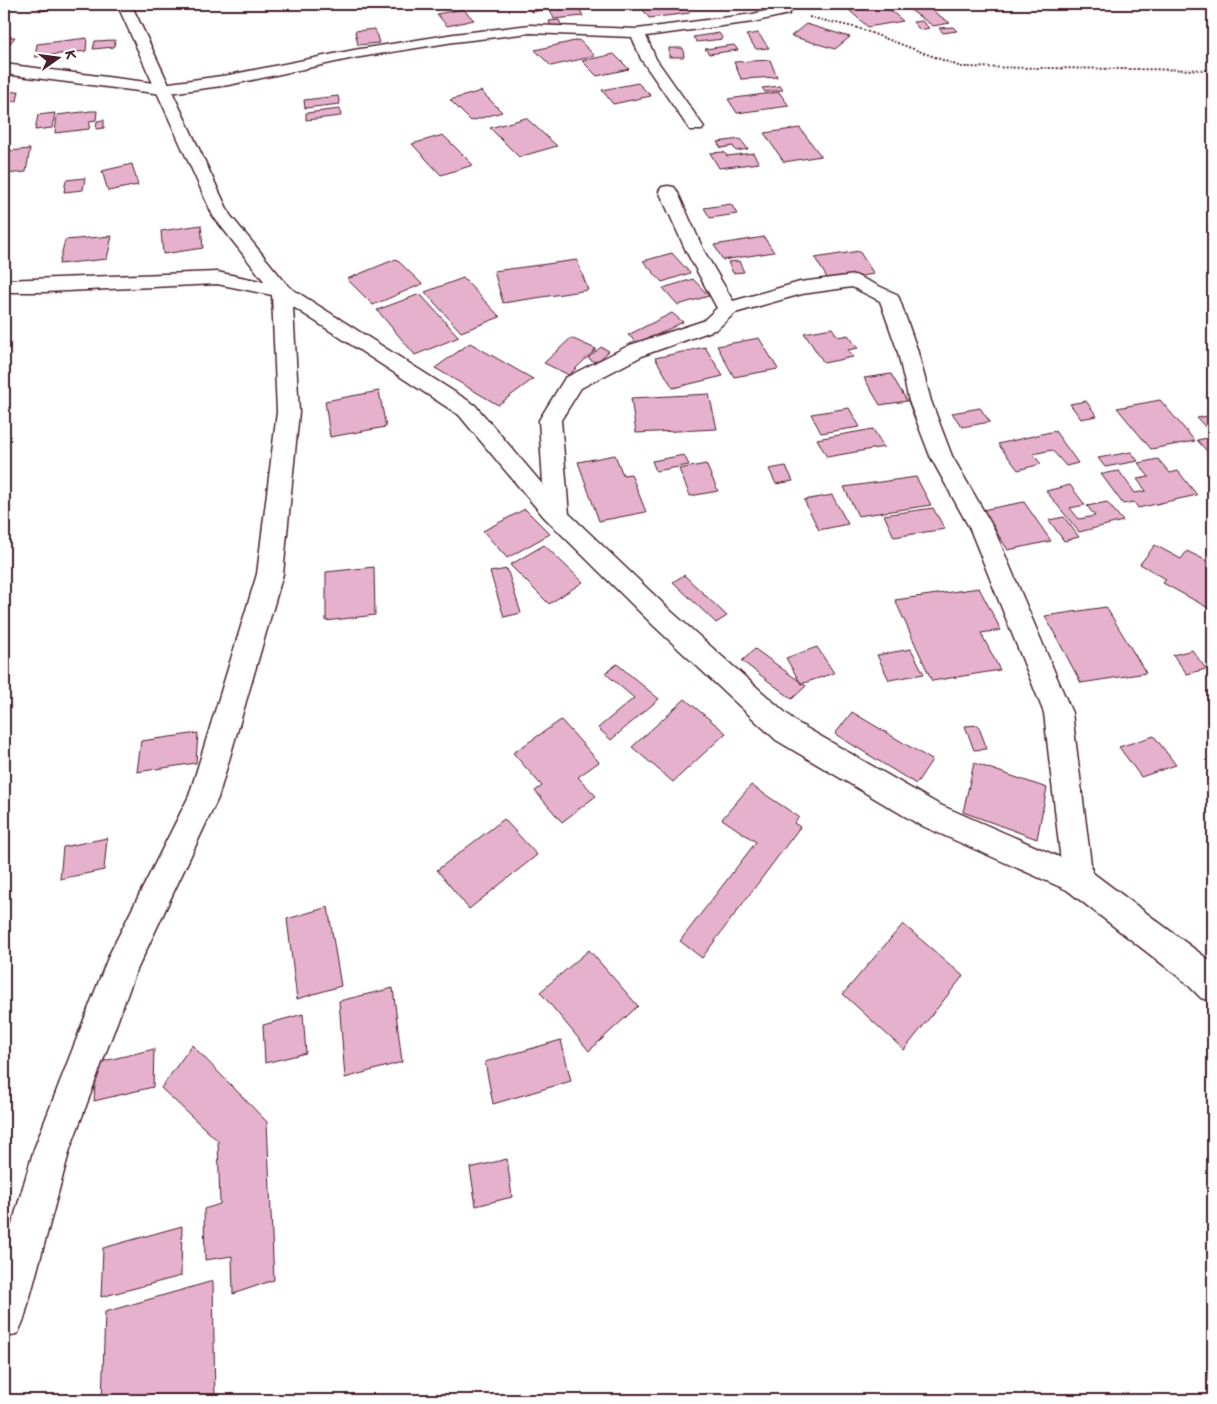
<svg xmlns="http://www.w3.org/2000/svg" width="1217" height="1404" viewBox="0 0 1217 1404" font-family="Mali,sans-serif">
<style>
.building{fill:#e5b1cd;stroke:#4a1f2b}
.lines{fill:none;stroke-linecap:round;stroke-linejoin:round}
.street-casing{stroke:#4a1f2b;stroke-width:3}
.secondary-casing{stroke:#4a1f2b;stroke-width:3}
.path{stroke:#4a1f2b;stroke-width:2;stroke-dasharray:2 2;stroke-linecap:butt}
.street{fill:#fff;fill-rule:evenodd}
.secondary{fill:#fff;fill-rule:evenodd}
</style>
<rect width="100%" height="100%" fill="#fff"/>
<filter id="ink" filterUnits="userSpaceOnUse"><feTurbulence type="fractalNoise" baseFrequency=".02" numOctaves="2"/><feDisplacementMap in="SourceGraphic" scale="10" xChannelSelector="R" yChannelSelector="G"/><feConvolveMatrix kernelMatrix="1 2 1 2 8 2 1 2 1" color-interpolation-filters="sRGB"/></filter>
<g filter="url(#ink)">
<path class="building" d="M35,4H71L41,11Z
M527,4H540L543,10L531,12Z
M577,4L583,16L554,19L548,5Z
M639,4H683L690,13L649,18Z
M842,4H883L903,21L868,27Z
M923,4L950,23L933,26L906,7Z
M463,9L474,20L447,26L437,14Z
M559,20L562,26L551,27L549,21Z
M922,21L929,28L920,30L913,22Z
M806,24L850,37L835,49L791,36Z
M953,27L957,31L943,33L939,28Z
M375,29L379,43L358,45L355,31Z
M719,33L723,39L697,42L693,37Z
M758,33L769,48L756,49L746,35Z
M4,37H15L4,51Z
M87,38L86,51L35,57L37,44Z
M115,40L114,47L93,49L95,41Z
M579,40L595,56L551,66L535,50Z
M734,45L738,50L709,54L705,49Z
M669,48H683L684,57H669Z
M614,54L629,69L597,76L582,61Z
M770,60L777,77L741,79L734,62Z
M638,83L651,96L613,104L602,90Z
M780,86L783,90L765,92L762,88Z
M19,91L17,101L4,102V93Z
M481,91L502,112L471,121L450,100Z
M779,92L789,106L737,113L728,99Z
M338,96L340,104L305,108L304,100Z
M340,109L341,116L306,120V113Z
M91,111H97L96,120L90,121L89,129L55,133L57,115Z
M55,113L52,128L35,130L38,115Z
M526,118L557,146L519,157L490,128Z
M104,120V128L96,129L97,121Z
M800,128L821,156L784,162L764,133Z
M443,135L473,165L441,175L412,144Z
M740,139L748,149L736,151L733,146L721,148L717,142Z
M30,149L26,172L5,174L4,167H6L7,161H4V154H9V151Z
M724,152L727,156L753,153L759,163L719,168L710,153Z
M132,164L138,185L108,191L102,171Z
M85,178L83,190L64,192L66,180Z
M731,204L737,214L710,218L704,208Z
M201,225L203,248L163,254L161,231Z
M112,236L107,259L59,264L65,240Z
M764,237L774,252L723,260L714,245Z
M859,251L874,274L829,281L815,258Z
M672,253L690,273L662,282L643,261Z
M396,259L422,284L373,305L347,279Z
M577,260L588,290L503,303L494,271Z
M739,261L744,272L733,273L728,262Z
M463,278L500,317L461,332L425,292Z
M693,279L709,296L678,305L663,288Z
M420,294L459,337L415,355L377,310Z
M672,313L683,322L639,344L628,335Z
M832,328L838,337L848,335L858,348L848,350L853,357L824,363L804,333Z
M571,338L596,349L569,375L544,363Z
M759,338L778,369L734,377L717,346Z
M470,343L533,379L498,405L435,368Z
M601,347L609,351L596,363L588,358Z
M705,347L723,376L673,388L655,358Z
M891,374L907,401L880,405L864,378Z
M379,391L386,427L330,437L325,401Z
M709,394L717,429L636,433L631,398Z
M1160,400L1195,441L1151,449L1117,408Z
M1086,401L1097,416L1081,419L1070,404Z
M849,408L860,427L821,433L811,414Z
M980,408L990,422L962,427L952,413Z
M1213,415V431L1210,432L1197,418Z
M873,429L884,447L827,457L817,439Z
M1055,431L1078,463L1066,466L1052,450L1033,454L1041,464L1018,470L998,444Z
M1213,437V458L1197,440Z
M1131,452L1138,461L1105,467L1098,458Z
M615,455L623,475L631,474L646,512L599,521L578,462Z
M684,455L689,465L656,471L652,461Z
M1158,459L1170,473L1178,471L1197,495L1138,508L1134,502L1123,504L1101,474L1119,471L1135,493L1146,491L1137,479L1149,477L1138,463Z
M706,464L718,491L690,496L679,469Z
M786,466L793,481L776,484L769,469Z
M916,477L931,505L858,516L844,487Z
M1070,485L1085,505L1070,508L1079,519L1095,516L1087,506L1107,502L1123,521L1079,532L1046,491Z
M832,495L848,524L819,530L804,500Z
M1024,502L1051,541L1008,550L982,510Z
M933,508L945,529L894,537L884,515Z
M525,509L550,534L507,558L483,531Z
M1064,517L1079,537L1064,541L1049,520Z
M544,545L583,582L549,604L510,565Z
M1155,545L1181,559L1187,551L1213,564L1212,610L1163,583L1166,579L1140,564Z
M374,567L375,615L326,621V572Z
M507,569L521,613L504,617L490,572Z
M684,575L727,616L716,623L673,582Z
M979,588L1001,630L981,633L1000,670L932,681L895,600Z
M1106,607L1146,673L1081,683L1045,616Z
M817,647L834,673L801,684L786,658Z
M755,649L806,686L792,699L742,661Z
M911,649L924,674L889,680L877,655Z
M1192,650L1206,669L1187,674L1173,655Z
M617,664L659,699L611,740L598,728L634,698L605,673Z
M685,699L726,733L673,782L632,747Z
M852,712L932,760L916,784L835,734Z
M561,720L599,762L578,777L596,796L562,822L535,791L542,786L513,753Z
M978,725L987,749L974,750L965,726Z
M198,733L196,763L137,772L141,741Z
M1154,736L1176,765L1141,777L1119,747Z
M974,763L1047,788L1037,839L963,812Z
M751,785L799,817L794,823L800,827L702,958L680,941L756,842L722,819Z
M504,819L537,855L469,909L437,870Z
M107,838L104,870L60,879L63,847Z
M328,907L341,986L297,999L287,919Z
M903,924L963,976L904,1050L843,994Z
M589,950L638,1006L589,1051L540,992Z
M393,988L402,1062L345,1078L339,1001Z
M303,1014L306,1053L265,1063L263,1025Z
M561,1040L571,1081L493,1104L485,1062Z
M192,1045L267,1122L274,1280L233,1294L232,1256L205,1260L204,1209L220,1204L218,1141L161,1088Z
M154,1049L153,1087L94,1101L96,1063Z
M507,1159L512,1197L476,1206L470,1168Z
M182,1226L181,1276L101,1297L103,1248Z
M213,1281L215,1400H102L105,1312Z"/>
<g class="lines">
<g class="street-casing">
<path id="street" d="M776,4H790L791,11L789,14L753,22L646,36L656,59L704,127L702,130H690L641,59L632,37L530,33L454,42L354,58L229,85L162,94L4,74V64L162,84L229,75L354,50L454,34L530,25L637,29L753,14L777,8Z
M668,186L674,187L677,191L704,251L733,301L800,282L855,275L896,294L899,298L917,349L931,401L952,456L994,529L1072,713L1093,880L1089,890L1078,895L1067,890L1063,880L1044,713L970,529L930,456L909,401L897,349L880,301L852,287L802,294L735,313L717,329L644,355L581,388L561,420L569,515L565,521L557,524L549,521L545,515L539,420L565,378L630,345L703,321L717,308L686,251L659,191L662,187Z
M217,272L289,287L292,291L299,412L283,574L218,798L135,974L70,1149L24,1319L18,1333L4,1339V1252L34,1149L109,955L189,796L257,574L277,412L272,295L217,284L45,292H4V280Z"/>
</g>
<g class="secondary-casing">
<path id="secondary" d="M117,4H131L230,215L289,287L475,405L560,505L672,612L796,722L938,804L1089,870L1213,963V1002L1201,998L1184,981L1067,890L918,824L776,740L654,626L544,517L459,415L275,295L213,216Z"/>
</g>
<path class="path" d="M809,17L858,28L961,67L1213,70"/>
<use href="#street" class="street"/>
<use href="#secondary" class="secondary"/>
</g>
</g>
<rect width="1217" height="1404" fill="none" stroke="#fff" stroke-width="20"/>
<rect x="10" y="10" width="1197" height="1384" fill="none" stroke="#4a1f2b" stroke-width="2" filter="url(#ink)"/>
<g transform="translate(58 58) rotate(76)" stroke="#ffffff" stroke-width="4" paint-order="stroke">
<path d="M0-4L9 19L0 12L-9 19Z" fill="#4a1f2b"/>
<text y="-8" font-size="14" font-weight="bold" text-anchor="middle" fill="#4a1f2b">K</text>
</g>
</svg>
